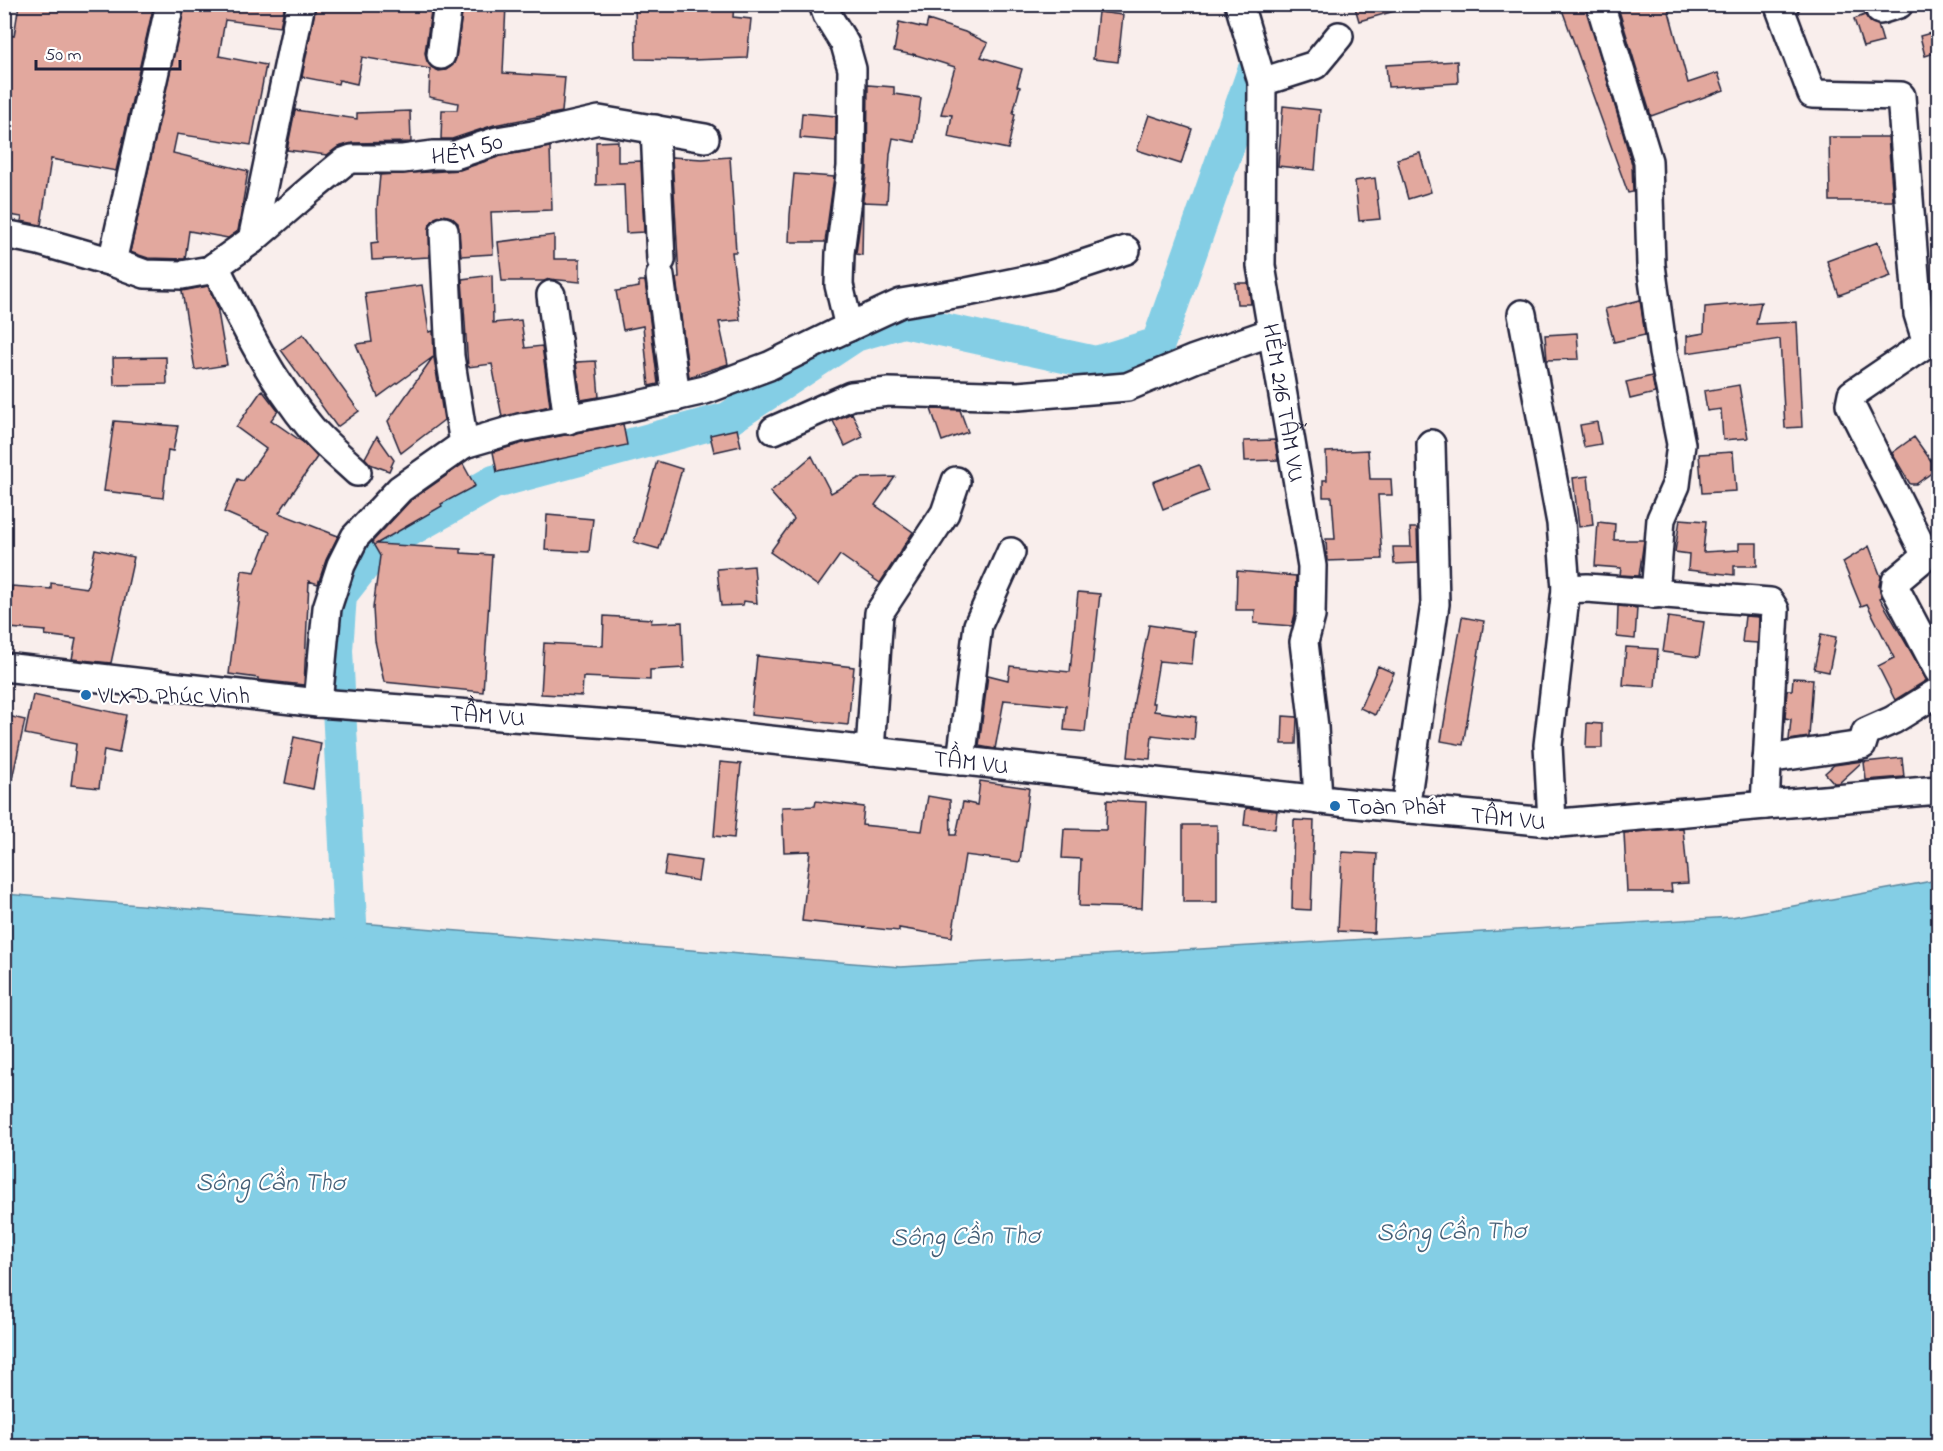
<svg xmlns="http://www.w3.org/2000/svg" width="1943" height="1451" viewBox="0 0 1943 1451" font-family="'Indie Flower',sans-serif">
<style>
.water{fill:#84cee5;stroke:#5d89a1;stroke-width:1.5}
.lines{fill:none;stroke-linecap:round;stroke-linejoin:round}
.river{stroke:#84cee5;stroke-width:34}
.building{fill:#e2a89e;stroke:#22223b;stroke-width:1.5}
.minor-casing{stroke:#22223b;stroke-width:32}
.minor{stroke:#fff;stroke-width:27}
.poi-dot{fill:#1f6fb2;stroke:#fff;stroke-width:2}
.labels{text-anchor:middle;stroke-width:4.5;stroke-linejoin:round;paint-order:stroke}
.street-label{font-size:24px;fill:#22223b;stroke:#fff}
.poi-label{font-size:24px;fill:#22223b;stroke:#fff;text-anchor:start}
.water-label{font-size:26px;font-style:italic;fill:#445e76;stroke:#fff}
</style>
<rect width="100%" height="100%" fill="#f9eeec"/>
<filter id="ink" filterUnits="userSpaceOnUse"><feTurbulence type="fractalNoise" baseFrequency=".0167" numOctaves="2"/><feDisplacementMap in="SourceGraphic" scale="12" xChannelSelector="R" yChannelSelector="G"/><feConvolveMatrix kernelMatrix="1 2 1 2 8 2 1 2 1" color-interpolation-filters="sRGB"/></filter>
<g filter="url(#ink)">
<path class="water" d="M1938,880V1446H26L5,1442V894L901,967L1732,917Z"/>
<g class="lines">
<path class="river" d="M350,922L336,650L340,595L377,548L494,482L728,419L855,335L903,321L1096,363L1158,344L1254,71"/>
</g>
<path class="building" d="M19,4H154L116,171L51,159L41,225L21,221L22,217L4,214V34L14,36Z
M185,4H285L280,27L225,20L219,56L266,65L251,145L177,134L173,153L248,171L238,231L228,238L189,231L185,259L148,258L130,252Z
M316,4H432L425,53L427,61L431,67L439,71L446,70L453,65L456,58L463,4H506L503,73L565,77L562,112L494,125L452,139H441L442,110H457L458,103L429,97L430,69L362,57L357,84L339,80L338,84L302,77Z
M635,4H734L733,17L751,19L747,58L692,60L636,59Z
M1354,4H1402V9L1359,21Z
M1560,4H1585L1632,164L1633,192L1628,193Z
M1617,4H1667L1688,83L1718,73L1724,90L1651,116Z
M1098,12L1123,15L1118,62L1093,59Z
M1865,15L1870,22L1878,25L1883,42L1863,47L1854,19Z
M928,20L965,32L988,43L981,57L1022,69L1017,86L1020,87L1013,113L1015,114L1008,149L948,137L952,115L941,114L955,67L913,54V55L894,51L899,22L926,28Z
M1938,31V52L1925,56L1920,36Z
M1457,61L1458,83L1388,87L1386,65Z
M868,85L894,87V94L921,98L915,142L893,138L890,154L887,203L863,202L862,255L856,254L867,169Z
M1283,106L1320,110L1315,170L1278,166Z
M295,110L357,119V113L410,111L411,142L352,143L338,147L327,155L287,150Z
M802,113L836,116V141L800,138Z
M1149,115L1192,129L1181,164L1137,150Z
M1829,137H1888L1893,201H1830Z
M618,141V162L641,161L644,232L626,233L624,184L596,185V142Z
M550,147L552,210L491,212L493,254L461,256L458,223L451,217L443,215L435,218L430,224L429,257L372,260L371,243L378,242L377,207L380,175L460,170L501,156Z
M1420,153L1431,192L1408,199L1397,159Z
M672,157L702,159L730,157L736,252H732L740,320L719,322L728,364L689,377L676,278L679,277Z
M794,174L834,177L825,242H789L790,215Z
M1375,178L1380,219L1359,221L1355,181Z
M554,235V259H580V282L549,279L544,281H502L498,242Z
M1878,242L1891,276L1839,295L1827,261Z
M492,275L493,323L521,320L525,348L542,346L550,406L502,417L492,364L468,367L462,279Z
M639,281H645L658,384L649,386L643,326L623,330L616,291L639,287Z
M1235,283H1248L1251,304H1237Z
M422,285L429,332L433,331L434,358L444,420L401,453L388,421L433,357L378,397L356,344L372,342L365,293Z
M208,286L217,306L227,365L195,370L182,291Z
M1640,300L1645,335L1614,342L1605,309Z
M1761,302L1756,324L1797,322L1802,427L1785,428L1780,339L1687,353V336L1704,333L1705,307Z
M1577,333L1579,359L1547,360L1545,335Z
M303,334L359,411L337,427L281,350Z
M166,357L167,384L114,385L113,358Z
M596,361L599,397L581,400L576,362Z
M1652,376L1655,393L1630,399L1626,382Z
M1739,385L1748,438L1723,440L1721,409L1707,411L1704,391Z
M262,390L278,411L271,420L304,443L317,457L279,513L338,536L326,560L318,584L309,581L304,685L258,680V678L229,674L242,570L255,572L270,532L224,512L238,479L243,481L266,449L236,427Z
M931,409L960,410L968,432L942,441Z
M852,413L863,437L845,446L833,421Z
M114,421L178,426L173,451L168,450L163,498L104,491Z
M1597,422L1601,444L1584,447L1580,425Z
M623,424L627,445L497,472L493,452L523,443Z
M737,429L741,446L714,452L710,435Z
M377,436L394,460L389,471L370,464L365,458Z
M1914,437L1937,469L1916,484H1910L1892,453Z
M1275,440L1278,460L1245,461L1244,441Z
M1368,450L1370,479H1391L1392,495H1378L1382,559L1327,561L1326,539H1335L1332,497H1323V480H1327L1326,452Z
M1733,452L1736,491L1702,493L1699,454Z
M812,456L831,493L859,478L895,477L875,505L913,532L880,583L840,555L818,586L770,552L794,519L770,492Z
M657,461L682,469L659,549L634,542Z
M463,464L475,486L441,504L442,506L376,544L461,549V553L492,555L483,692L384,682L375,641L373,608L380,556L372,542L410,501Z
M1199,465L1209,491L1163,509L1153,482Z
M1588,476L1593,525L1579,527L1573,478Z
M547,515L593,519L589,552L545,550Z
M1680,519L1706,521L1703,552L1739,550V543H1757V566H1734V575L1688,570L1689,554L1675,552Z
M1598,522L1615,524L1614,540H1644L1639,576L1620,575L1621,568L1595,566Z
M1410,528H1417L1418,563L1394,564L1393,547H1411Z
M1869,546L1881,577L1879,586L1882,597L1880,598L1927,680L1895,700L1878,666L1894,658L1867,604L1861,606L1843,562Z
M95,549L134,557L111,663L72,659L76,639L45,635L46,631L9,628L12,586L51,589V583L87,588Z
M754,566L757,603L744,601L743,605L721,606L717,569Z
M1237,571L1296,576L1295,614L1292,626L1254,623L1255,610H1236Z
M1078,592L1100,594L1085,732L1064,730L1066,706L1004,700L995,749L979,746L988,675L1008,680L1010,666L1070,672Z
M1618,606L1637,608L1635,639L1617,637Z
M604,616L652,619L651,623L682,622L684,668L650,670V680L583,677L582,696L541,694L544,643L603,646Z
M1745,616L1759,617L1758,643L1742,642Z
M1462,617L1484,621L1463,745L1441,741Z
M1668,617L1704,622L1699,657L1663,652Z
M1149,625L1195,632L1192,664L1159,661L1152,703H1155L1154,711L1196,717L1194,740L1152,735L1150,759L1128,757L1134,701Z
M1821,634L1836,637L1829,672L1814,669Z
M1626,647L1658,649L1655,687L1623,685Z
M757,656L854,667L848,725L751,715Z
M1378,666L1394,673L1375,715L1360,708Z
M1793,678L1813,679L1809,737L1789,740L1791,719L1785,718L1787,690H1792Z
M33,695L126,715L119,753L104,750L99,788L71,785L76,744L25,734Z
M4,715L25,720L11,784L4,783Z
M1283,716L1297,717L1296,744H1282Z
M1587,723L1602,724V748H1586Z
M294,737L321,743L313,789L285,783Z
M1902,758L1904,777L1866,780L1864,762Z
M1863,761L1839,783H1834L1825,773L1834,765Z
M720,762L741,764L734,838L714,836Z
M980,781L1029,788L1020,862L965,855L952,937L899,928V931L802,921L810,851L784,852L782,807L815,806L816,801L864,807L862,825L922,831L928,796L950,800L951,835H956L963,802L977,805Z
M1107,800L1146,802L1142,908L1079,906L1081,859L1062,858L1064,829L1106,830Z
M1246,808L1277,811L1275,829L1244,825Z
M1294,820L1314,821L1311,910L1292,909Z
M1183,825H1217V902H1183Z
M1683,828L1688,883L1671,884L1672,892H1627L1624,833Z
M1342,852L1377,854L1374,933L1338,931Z
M667,856L701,861L698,881L664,875Z"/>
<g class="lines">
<g class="minor-casing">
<g id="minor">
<path id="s1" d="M170,4L112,262L145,274L182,275L210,270L252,240L311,189L344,162L352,159H403L433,155H455L497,141L533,135L599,120L705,138"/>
<path d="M823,4L827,15L845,44L852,69L851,167L840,253L839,285L849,327"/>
<path id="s2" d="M1239,4L1262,82L1261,266L1312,566L1311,616L1304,642L1314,727L1318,800"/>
<path d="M1600,4L1648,161L1651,265L1663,353L1681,444L1676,485L1661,519L1655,594"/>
<path d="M1785,4L1779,6L1812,94L1901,96L1918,314L1927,343L1852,394L1850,404L1922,548L1923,556L1921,560L1896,581L1895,588L1938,670"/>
<path d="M1878,4L1880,10L1899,4"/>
<path d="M441,55L448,4"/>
<path d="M1262,82L1315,65L1339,36"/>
<path d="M655,129L661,260"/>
<path d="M444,231L450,356L464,444"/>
<path d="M4,234L39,241L112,262"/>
<path d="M252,240L301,4"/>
<path d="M215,266C243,323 270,379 311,428C325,444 342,458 357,472"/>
<path d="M660,276L676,397"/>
<path d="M551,295L568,420"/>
<path d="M1522,314L1561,523L1566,589"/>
<path d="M774,430L851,396L889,392L1018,396L1127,387L1194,359L1272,332"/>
<path id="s3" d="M4,667L318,703L652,727L1367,805L1560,823L1938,790"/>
<path d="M318,703L327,608L341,565L355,537L400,489L464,444L519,428L630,407L705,390L769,366L834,334L901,303L967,292L1050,275L1126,250"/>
<path d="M870,751L879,613L945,513L956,481"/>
<path d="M1767,759L1862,745L1866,732L1893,720L1938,692"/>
<path d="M961,761L978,625L1011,552"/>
<path d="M1405,809L1435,604L1431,444"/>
<path d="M1552,822L1548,745L1566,589L1587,588L1770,602L1775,610L1765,805"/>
</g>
</g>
<use href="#minor" class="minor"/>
</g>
</g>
<g class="poi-dot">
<circle cx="86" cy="695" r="6"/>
<circle cx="1335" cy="806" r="6"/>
</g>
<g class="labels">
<g class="street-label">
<text dy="8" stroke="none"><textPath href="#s1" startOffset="662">HẺM 50</textPath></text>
<text dy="8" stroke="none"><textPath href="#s2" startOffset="404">HẺM 216 TẦM VU</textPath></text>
<text dy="8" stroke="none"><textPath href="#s3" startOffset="486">TẦM VU</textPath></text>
<text dy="8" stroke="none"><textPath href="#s3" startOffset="972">TẦM VU</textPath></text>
<text dy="8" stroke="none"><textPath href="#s3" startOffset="1512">TẦM VU</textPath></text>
</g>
<g class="poi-label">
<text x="98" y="703">VLXD Phúc Vinh</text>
<text x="1347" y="814">Toàn Phát</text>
</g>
<g class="water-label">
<text x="270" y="1190">Sông Cần Thơ</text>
<text transform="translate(1451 1230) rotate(-1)" y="9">Sông Cần Thơ</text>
<text transform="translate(965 1235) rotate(-1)" y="9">Sông Cần Thơ</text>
</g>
</g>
<rect width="1943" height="1451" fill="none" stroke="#fff" stroke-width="24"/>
<rect x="12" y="12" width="1919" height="1427" fill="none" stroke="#22223b" stroke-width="2" filter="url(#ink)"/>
<path d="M36 60v9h144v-9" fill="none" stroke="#22223b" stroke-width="3"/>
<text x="45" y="60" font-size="18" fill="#22223b" stroke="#ffffff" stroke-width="4.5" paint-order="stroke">50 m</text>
</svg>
